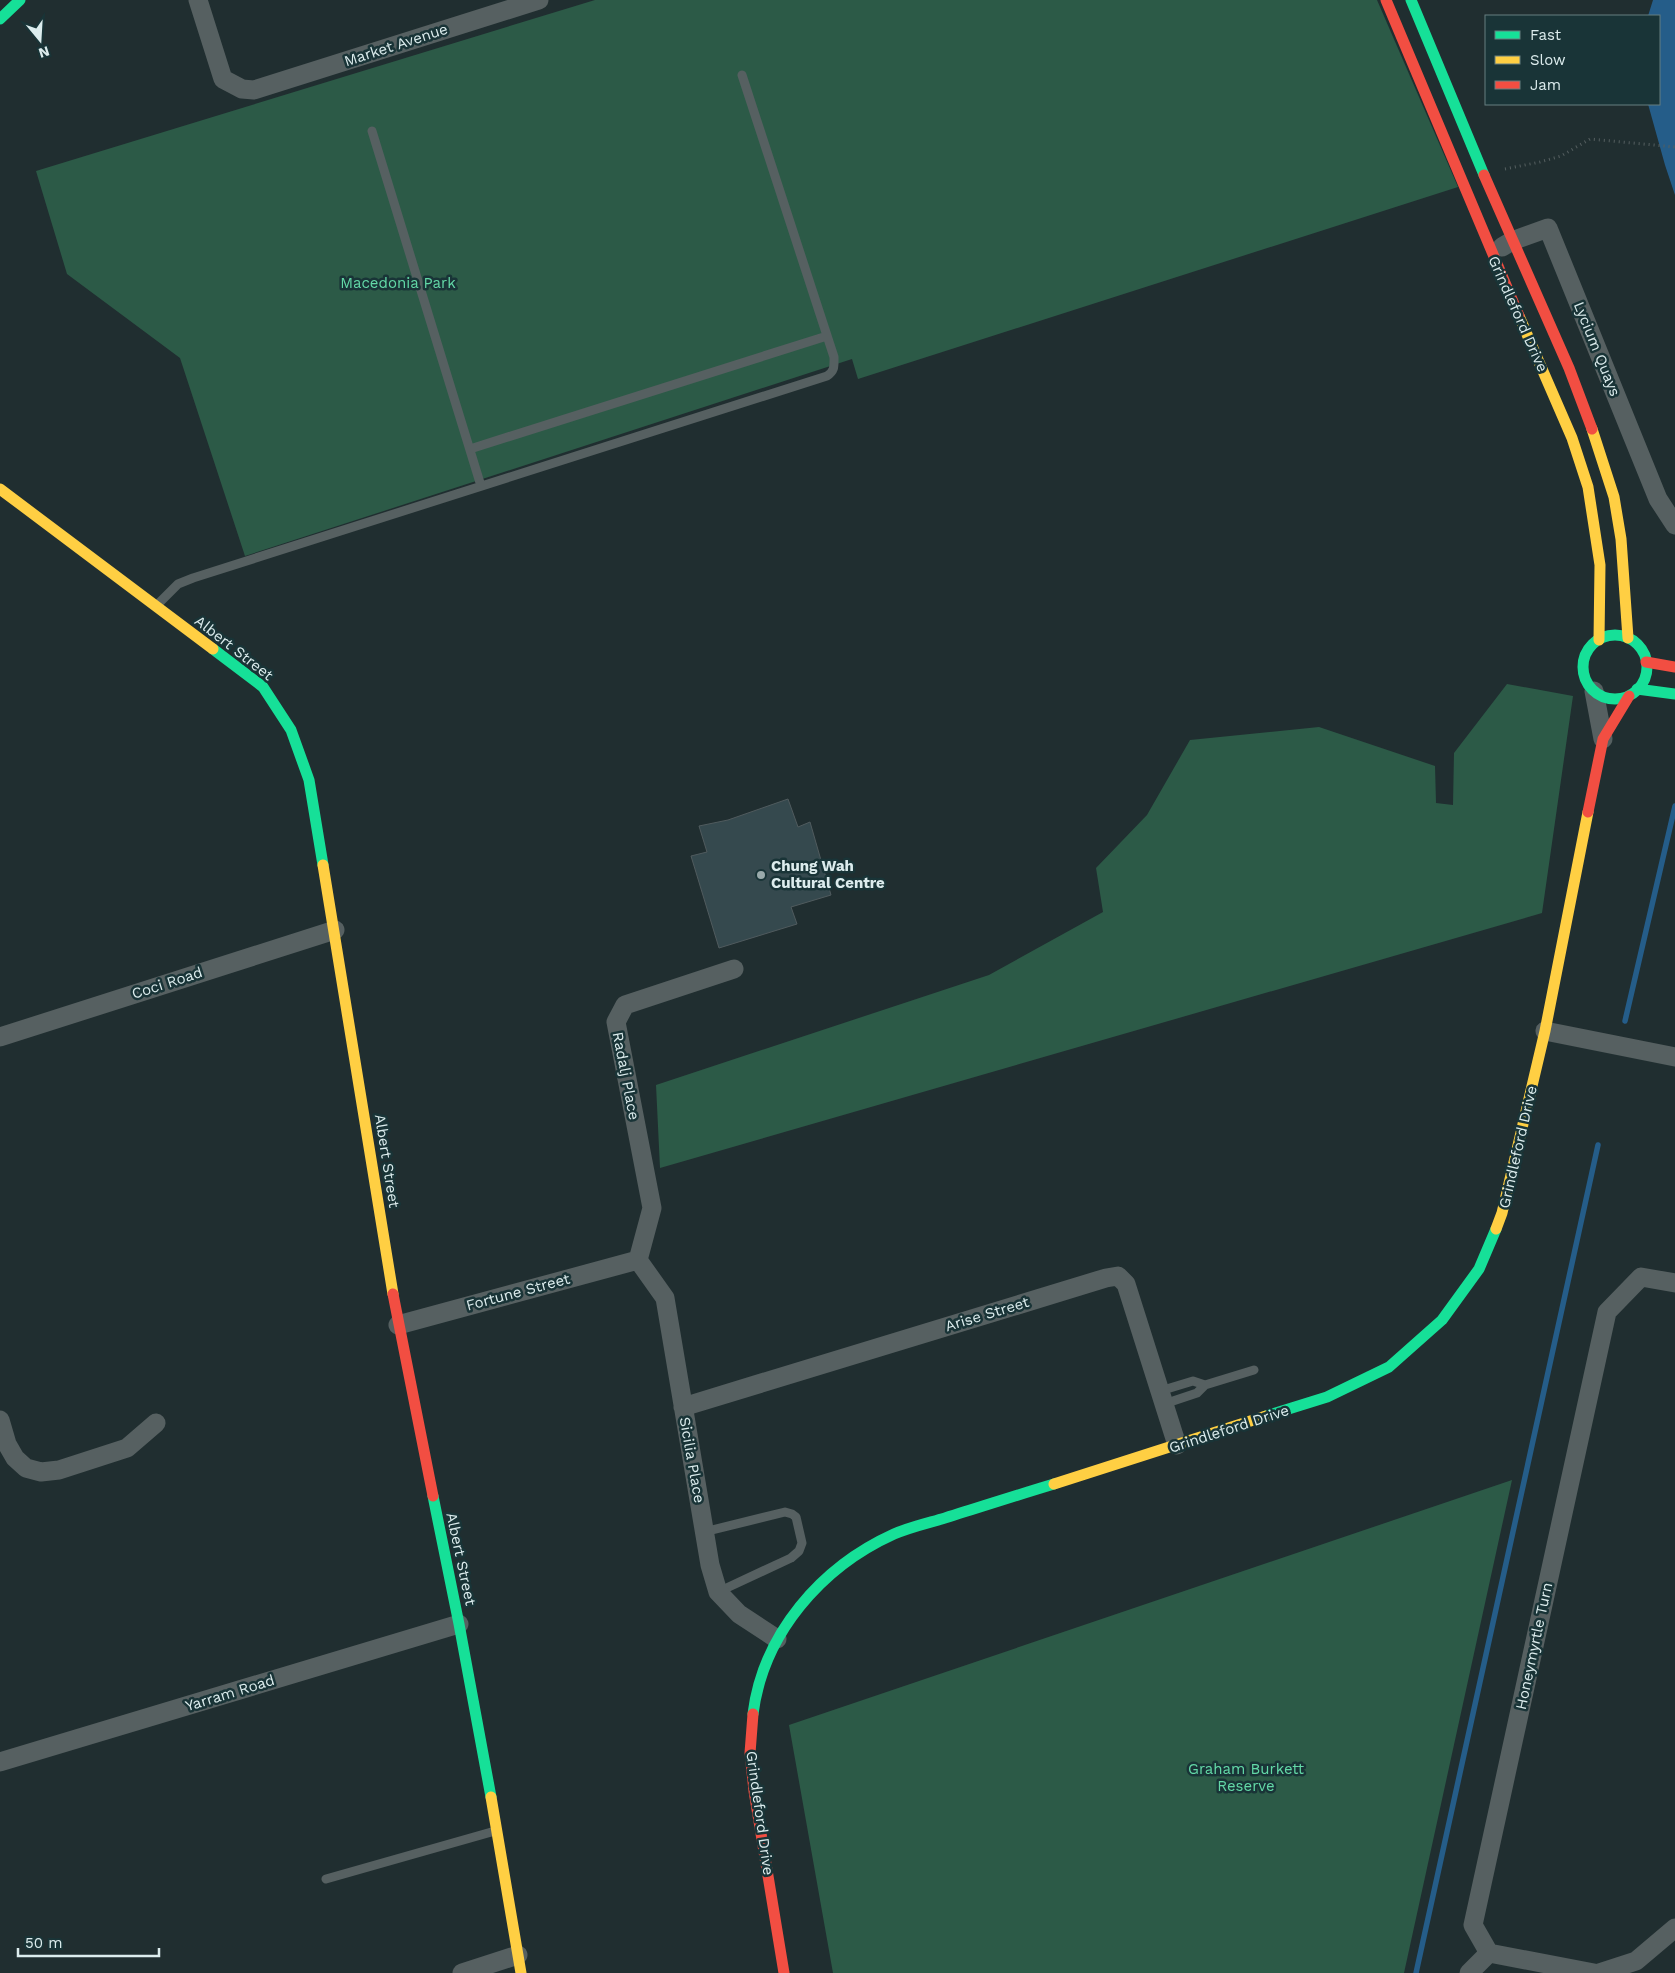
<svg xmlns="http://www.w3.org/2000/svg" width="1675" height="1973" viewBox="0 0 1675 1973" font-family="'Work Sans',sans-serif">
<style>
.green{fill:#2c5a47}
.water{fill:#255d89}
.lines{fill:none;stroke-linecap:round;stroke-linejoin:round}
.stream{stroke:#255d89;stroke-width:5.5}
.building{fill:#35494e;stroke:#505b5e}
.path{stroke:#555f60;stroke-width:3;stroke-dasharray:1 4;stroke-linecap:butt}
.lane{stroke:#566061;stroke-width:9}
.street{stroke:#566061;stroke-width:19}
.fast{stroke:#16e098;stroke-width:11}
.slow{stroke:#ffcf43;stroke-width:11}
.jam{stroke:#f24e42;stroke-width:11}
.poi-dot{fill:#9aaaab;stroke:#193437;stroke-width:2}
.labels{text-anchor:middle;stroke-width:5;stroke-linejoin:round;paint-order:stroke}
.street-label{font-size:15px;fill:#dceced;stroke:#193437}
.park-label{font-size:15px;fill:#63d9a7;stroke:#193437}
.poi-label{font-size:15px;font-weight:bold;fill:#dceced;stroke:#193437;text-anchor:start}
</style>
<rect width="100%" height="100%" fill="#202e30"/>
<path class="green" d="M595,0H1377L1458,187L858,379L852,359L245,556L180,358L67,274L36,171Z
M1507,684L1573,696L1542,913L660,1168L656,1085L989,975L1103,912L1096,868L1147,815L1190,740L1319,727L1435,766L1436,803L1453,805L1454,753Z
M1512,1480L1404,1973H833L789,1725Z"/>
<path class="water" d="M1653,0H1675V195L1665,165L1648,104H1659V16H1648Z"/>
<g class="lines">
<path class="stream" d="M1625,1021L1675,806
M1416,1973L1598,1145"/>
</g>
<path class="building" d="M788,799L798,827L810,822L831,895L791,907L797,924L719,948L691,856L707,852L699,826L728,820Z"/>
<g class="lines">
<path class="path" d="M1505,169L1540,162L1561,156L1590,139L1675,147"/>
<path class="lane" d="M372,131L481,486
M470,449L827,336
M157,605L178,584L193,578L827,376C835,371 834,366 834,357L742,75
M1160,1391L1193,1381L1205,1385
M1164,1404L1197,1393L1205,1385L1254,1370
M704,1532L785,1512L792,1514L796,1517L802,1543L799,1551L791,1558L718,1592
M326,1879L495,1831"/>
<path class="street" d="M198,0L223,79L242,89L254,90L539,0
M1502,247L1512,241L1548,228L1658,499L1675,525
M1594,691L1603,739
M1545,1031L1675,1057
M0,1037L335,930
M638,1260L665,1298L710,1565L718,1592L739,1614L777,1639
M638,1260L652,1208L616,1022L625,1005L734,969
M398,1325L638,1260
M683,1407L1106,1278L1118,1276L1126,1284L1177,1445
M0,1420L7,1444L15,1458L26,1468L41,1472L59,1470L127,1448L156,1423
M0,1762L459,1624
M462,1973L518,1955
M1469,1973L1489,1953
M1594,1973L1489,1953L1473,1925L1607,1312L1641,1277L1675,1283
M1599,1973L1636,1961L1675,1928"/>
<path class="fast" d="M1411,0L1484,175
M0,19L20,0
M1583 667a32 32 0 1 1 64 0a32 32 0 1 1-64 0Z
M213,649L263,687L291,730L309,780L323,865
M1637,689L1675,694
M1266,1416L1327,1397L1389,1367L1442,1320L1479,1269L1496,1229
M433,1496L459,1624L491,1797
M753,1714C763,1634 821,1567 894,1534C910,1527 928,1523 945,1518C981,1507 1017,1495 1054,1484"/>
<path class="slow" d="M1519,316L1572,438L1588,487L1600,565L1599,640
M1592,429L1614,497L1621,539L1628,638
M0,489L213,649
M323,865L393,1294
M1496,1229L1502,1213L1545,1031L1588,812
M1054,1484L1266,1416
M491,1797L521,1973"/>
<path class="jam" d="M1386,0L1519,316
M1484,175L1569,368L1592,429
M1646,662L1675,667
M1588,812L1603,739L1629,696
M393,1294L433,1496
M753,1714L750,1753L754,1791L784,1973"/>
</g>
<circle class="poi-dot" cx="761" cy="875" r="5"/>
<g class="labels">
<g class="street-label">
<text transform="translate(396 45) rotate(-18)" y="5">Market Avenue</text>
<text transform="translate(1518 314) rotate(66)" y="5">Grindleford Drive</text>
<text transform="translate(1597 349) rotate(68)" y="5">Lycium Quays</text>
<text transform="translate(234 648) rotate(38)" y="5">Albert Street</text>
<text transform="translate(167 983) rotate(-18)" y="5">Coci Road</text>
<text transform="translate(626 1076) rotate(79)" y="5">Radalj Place</text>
<text transform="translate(1518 1147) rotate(-77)" y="5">Grindleford Drive</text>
<text transform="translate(387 1161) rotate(81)" y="5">Albert Street</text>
<text transform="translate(518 1292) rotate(-15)" y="5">Fortune Street</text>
<text transform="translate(987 1314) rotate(-17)" y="5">Arise Street</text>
<text transform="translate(1229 1429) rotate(-18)" y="5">Grindleford Drive</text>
<text transform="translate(692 1460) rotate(80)" y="5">Sicilia Place</text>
<text transform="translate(461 1559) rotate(78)" y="5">Albert Street</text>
<text transform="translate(1534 1646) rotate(-78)" y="5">Honeymyrtle Turn</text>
<text transform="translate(230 1693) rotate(-17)" y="5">Yarram Road</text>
<text transform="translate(760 1813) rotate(82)" y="5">Grindleford Drive</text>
</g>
<g class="park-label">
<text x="398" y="288">Macedonia Park</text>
<text x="1246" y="1774">Graham Burkett<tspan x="1246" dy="17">Reserve</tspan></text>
</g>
<g class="poi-label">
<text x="771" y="871">Chung Wah<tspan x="771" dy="17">Cultural Centre</tspan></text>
</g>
</g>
<rect x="1485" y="15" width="175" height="90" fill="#193437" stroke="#677e80"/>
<rect x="1495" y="31" width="25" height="8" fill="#16e098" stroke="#677e80"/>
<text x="1530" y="40" font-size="15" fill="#dceced">Fast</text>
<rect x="1495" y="56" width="25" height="8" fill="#ffcf43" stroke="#677e80"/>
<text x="1530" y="65" font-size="15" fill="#dceced">Slow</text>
<rect x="1495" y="81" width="25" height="8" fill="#f24e42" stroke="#677e80"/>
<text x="1530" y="90" font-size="15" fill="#dceced">Jam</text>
<g transform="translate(40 40) rotate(162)" stroke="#193437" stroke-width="4" paint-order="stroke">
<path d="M0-4L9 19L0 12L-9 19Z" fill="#dceced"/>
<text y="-8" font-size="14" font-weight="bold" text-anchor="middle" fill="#dceced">N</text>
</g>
<path d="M18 1948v8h141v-8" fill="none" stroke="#dceced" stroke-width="2.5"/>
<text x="25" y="1948" font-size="15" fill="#dceced" stroke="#193437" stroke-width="4" paint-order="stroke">50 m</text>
</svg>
